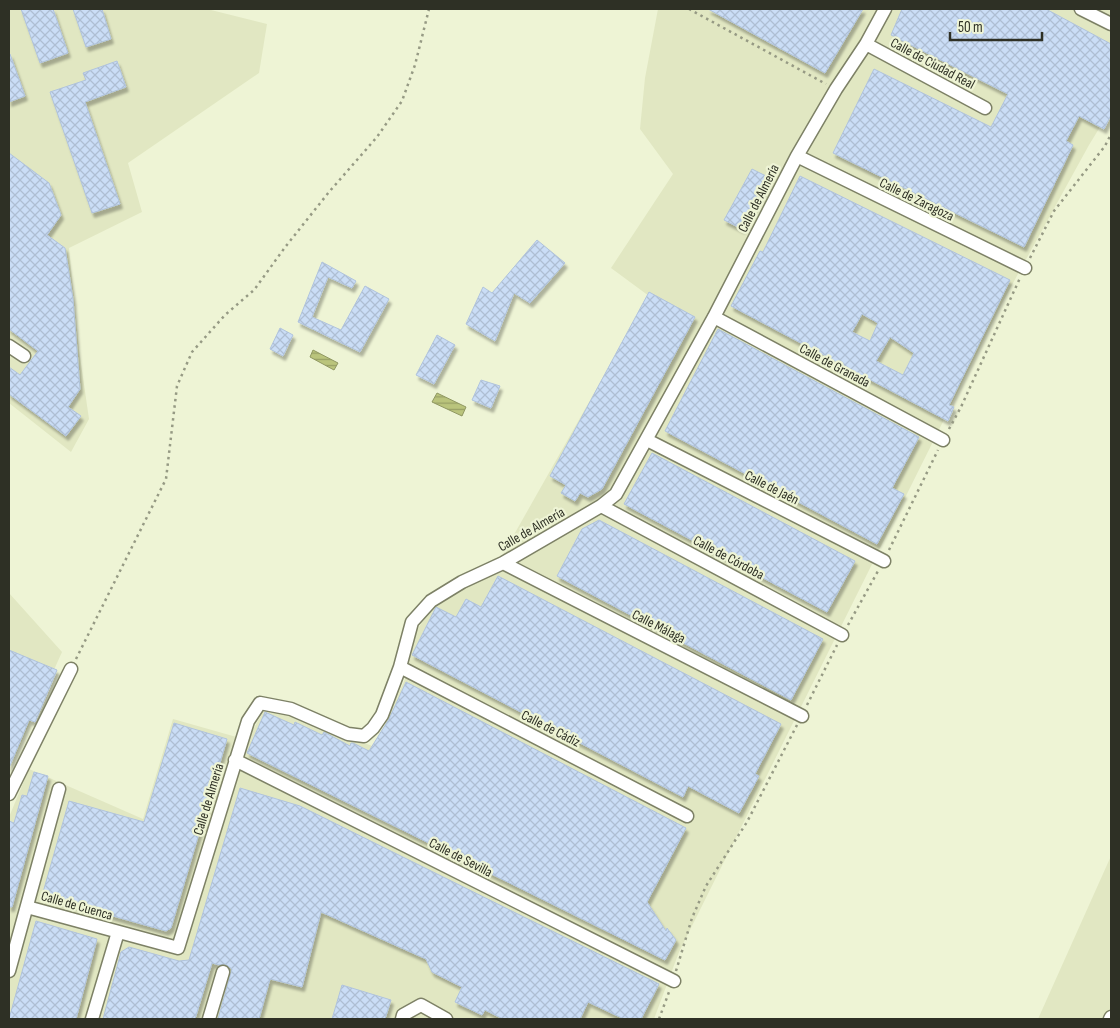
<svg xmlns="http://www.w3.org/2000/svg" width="1120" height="1028" viewBox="0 0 1120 1028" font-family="'Sofia Sans Condensed',sans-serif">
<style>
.built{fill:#e1e7c2}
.water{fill:url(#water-rules);stroke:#909862}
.building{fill:url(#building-cross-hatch);stroke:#b0c3dc;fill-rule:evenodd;filter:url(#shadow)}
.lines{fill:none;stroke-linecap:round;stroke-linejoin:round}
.minor-casing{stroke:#7d8166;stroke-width:15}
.path{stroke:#969a84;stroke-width:2.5;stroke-dasharray:2.5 4;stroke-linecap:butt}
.minor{stroke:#fff;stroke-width:12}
.labels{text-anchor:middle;stroke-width:4.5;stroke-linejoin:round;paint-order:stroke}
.street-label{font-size:14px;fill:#2e3025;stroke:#eef4d5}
</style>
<defs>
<pattern id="water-rules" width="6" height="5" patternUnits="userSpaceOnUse" patternTransform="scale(1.25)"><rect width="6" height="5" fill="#bac47c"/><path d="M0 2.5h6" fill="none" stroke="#98a065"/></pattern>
<pattern id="building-cross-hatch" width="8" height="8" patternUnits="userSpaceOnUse" patternTransform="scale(1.25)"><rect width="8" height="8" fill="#caddf6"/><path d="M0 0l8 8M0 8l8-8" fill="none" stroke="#aebed3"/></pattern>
<filter id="shadow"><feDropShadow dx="2.5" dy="4.5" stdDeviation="1" flood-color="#0004"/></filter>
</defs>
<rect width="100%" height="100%" fill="#eef4d5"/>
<path class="built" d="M9,9H207L267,24L259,73L128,163L142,212L69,248L79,350L89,419L71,452L9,403Z
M658,9H1111V109L1089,145L1002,303L679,952L654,1019H9V817L29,769L143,819L173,719L247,740L266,707L375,747L405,679L407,645L435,603L494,570L649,296L611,268L673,174L640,129L645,78Z
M9,593L62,652L9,770Z
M1111,856V1019H1038Z"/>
<path class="water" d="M313,350L338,363L334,370L310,357Z
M437,393L466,407L462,416L432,402Z"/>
<path class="building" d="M21,9H53L68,53L40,63Z
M73,9H102L111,39L86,47Z
M708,9H863L825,73Z
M902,9H1046L1111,44V115L1104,129L1079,116L1066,141L1073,145L1024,247L833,153L874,69L991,127L1008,94L891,35Z
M9,54H10L25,96L9,102Z
M117,61L126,87L85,102L120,204L92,213L50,92L86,80L83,73Z
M9,153L49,183L61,215L47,235L65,248L73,299L80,389L68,407L81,416L66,436L9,394V367L20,375L38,351L9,329Z
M752,169L770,178L742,229L724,220Z
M800,176L1010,280L949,405L954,407L948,421L731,306L760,251L763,252ZM862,314L878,323L870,341L852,332ZM890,337L914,353L903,375L876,361Z
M537,240L565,263L530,303L514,293L495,341L466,324L483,287L492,293Z
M322,262L356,281L352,288L328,277L312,317L341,330L365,286L389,299L360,352L298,322Z
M649,292L695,317L602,489L588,497L580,493L575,501L561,493L566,485L550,476Z
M280,328L293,335L283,356L270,349Z
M718,329L919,437L892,488L904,494L877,544L665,431Z
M437,335L455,345L434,384L416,375Z
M481,380L500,386L491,408L472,400Z
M652,453L855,561L827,612L624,504Z
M599,520L823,639L791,700L557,576L582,529Z
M498,576L781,724L755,774L759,776L739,813L688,786L683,797L412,655L436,607L456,617L466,599L481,607Z
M9,650L57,670L35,722L29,720L9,768Z
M406,682L686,828L647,902L666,931L667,928L676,940L665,960L247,753L265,712L294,725L295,722L322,735L324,732L350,746L351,743H353L369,751L389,719Z
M174,723L227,739L171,928L166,931L42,896L69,801L144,822Z
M34,772L48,776L12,907H9V821L14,823L22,795L27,796Z
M240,788L300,806L659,984L641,1019H624L588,1002L580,1019H503L485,1010L482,1015L455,1002L462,987L432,972L426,959L321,912L302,987L270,979L259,1019H218L232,969L225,964L219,965L212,963L195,1019H103L121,952L129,947L179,961L189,960Z
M36,921L97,939L76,1019H9Z
M342,985L391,1000L385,1019H332Z"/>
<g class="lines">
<g class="minor-casing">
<path id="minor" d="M1081,9L1111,24
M866,44L985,108
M797,156L1025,268
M714,317L943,440
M9,346L24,356
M647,440L884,561
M601,506L842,635
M503,563L802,716
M400,667L687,816
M235,760L674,981
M9,794L71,669
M27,907L178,948L248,721L260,703L291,709L348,734L364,736L373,728L382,715L400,667L412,622L431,601L462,582L503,563L601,506L616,494L714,317L797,156L836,89L866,44L885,9
M9,971L59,789
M92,1019L118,932
M209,1019L223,972
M402,1019L403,1015L421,1005L446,1019
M1110,1019L1111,1017"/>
</g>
<path class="path" d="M689,9L826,84
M1030,258L1054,211L1105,146L1111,134
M949,429L961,407L1020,278
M889,550L938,450
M848,625L878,571
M76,659L166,479L177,386L192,352L225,315L254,290L286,246L329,192L377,137L402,101L415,65L429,9
M807,705L837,645
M676,971L692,918L706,886L747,822L797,725
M659,1019L669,992"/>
<use href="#minor" class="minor"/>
</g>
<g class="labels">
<g class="street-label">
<text transform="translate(933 63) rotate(28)" y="5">Calle de Ciudad Real</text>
<text transform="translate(758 198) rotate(-63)" y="5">Calle de Almería</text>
<text transform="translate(917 199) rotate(26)" y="5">Calle de Zaragoza</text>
<text transform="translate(835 365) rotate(28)" y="5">Calle de Granada</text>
<text transform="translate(772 487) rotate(27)" y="5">Calle de Jaén</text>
<text transform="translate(531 529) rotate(-30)" y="5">Calle de Almería</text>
<text transform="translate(729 557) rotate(28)" y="5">Calle de Córdoba</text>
<text transform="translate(659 626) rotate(27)" y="5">Calle Málaga</text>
<text transform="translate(551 728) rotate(27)" y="5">Calle de Cádiz</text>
<text transform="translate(208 799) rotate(-73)" y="5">Calle de Almería</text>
<text transform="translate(461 857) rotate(27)" y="5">Calle de Sevilla</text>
<text transform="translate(77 905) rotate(16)" y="5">Calle de Cuenca</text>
</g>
</g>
<rect width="1120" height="1028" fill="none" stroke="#2e3025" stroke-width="20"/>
<path d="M950 32v8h92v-8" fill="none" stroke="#2e3025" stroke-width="2.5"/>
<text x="958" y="32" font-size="15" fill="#2e3025" stroke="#eef4d5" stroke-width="4" paint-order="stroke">50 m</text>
</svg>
